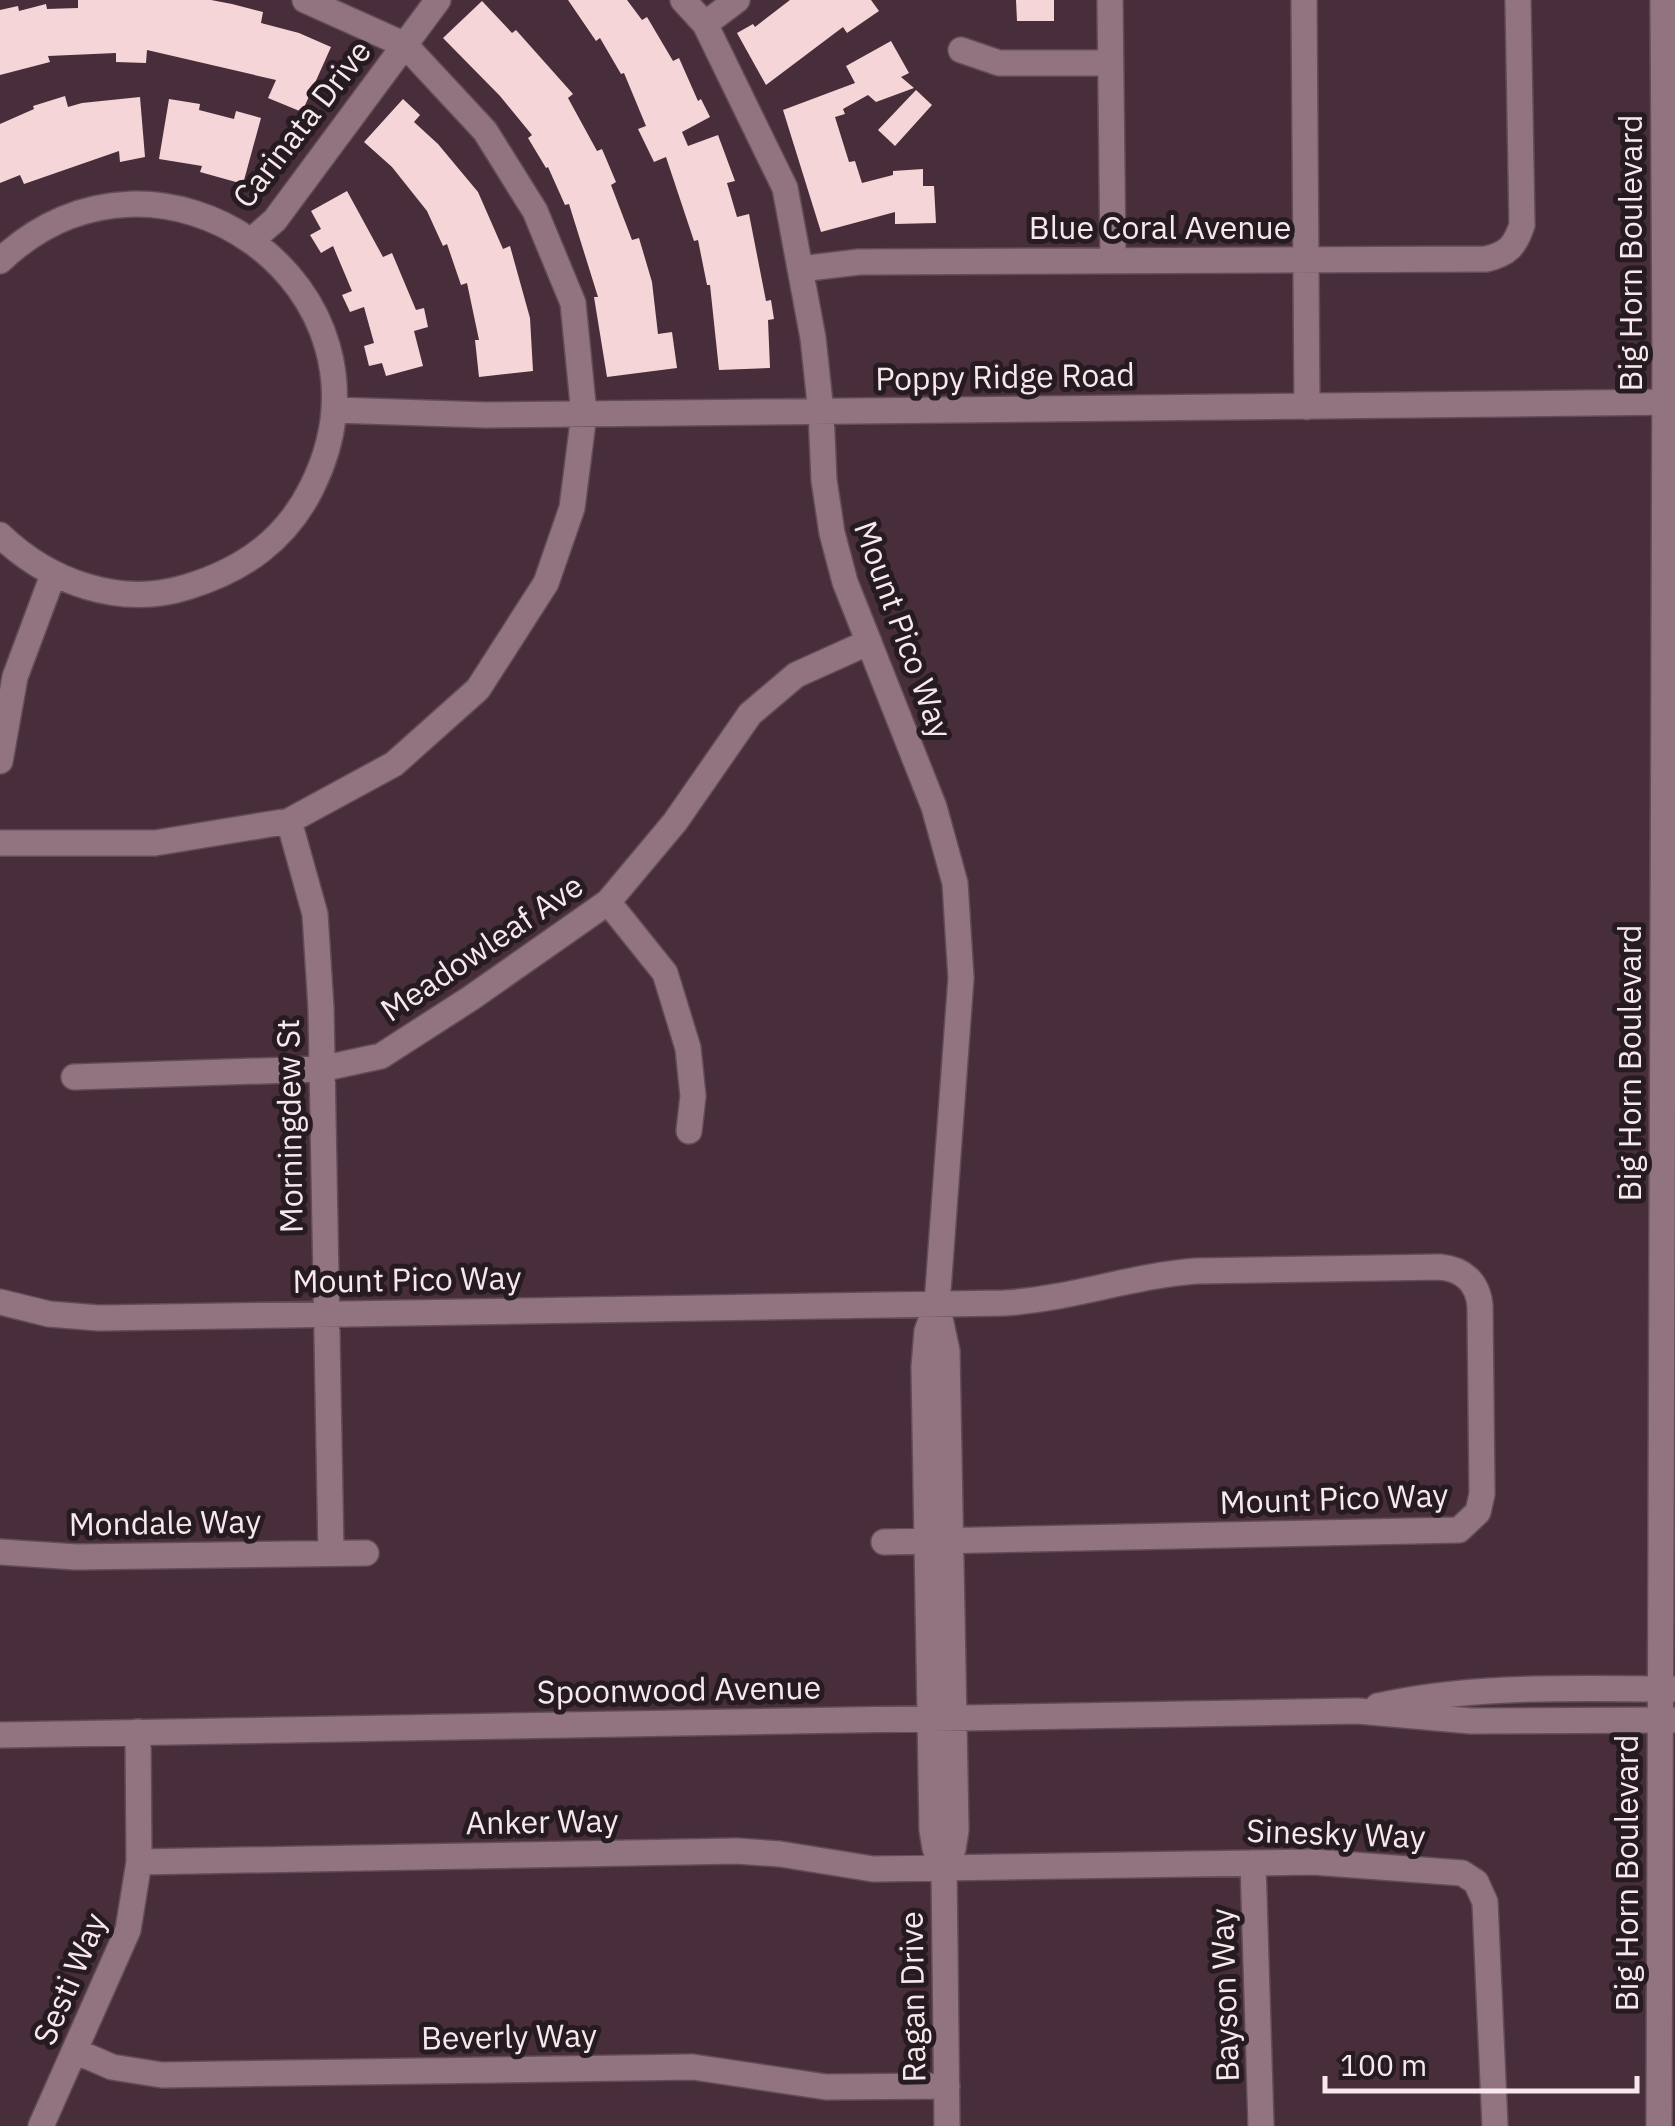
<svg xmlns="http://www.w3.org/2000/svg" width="1675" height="2126" viewBox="0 0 1675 2126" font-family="'IBM Plex Sans',sans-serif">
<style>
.building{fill:#f5d5d7}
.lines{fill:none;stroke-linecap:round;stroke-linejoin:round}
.street-casing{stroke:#624d56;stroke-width:28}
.secondary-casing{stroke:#624d56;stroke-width:28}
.street{stroke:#917480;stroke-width:25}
.secondary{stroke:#917480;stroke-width:25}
.labels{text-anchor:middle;stroke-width:10;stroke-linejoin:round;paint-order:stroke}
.street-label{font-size:32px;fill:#f8e8ee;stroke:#261b20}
</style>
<rect width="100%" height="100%" fill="#472e3a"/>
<path class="building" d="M78,0H211L232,4L263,12L261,23L299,33L331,47L302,112L268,98L276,80L147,50L146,63L116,62V53L48,56L50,62L0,75V10L18,6L19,11L46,4L47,9L78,8Z
M568,0H627L642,20L647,17L673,61L679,58L698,101L701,99L710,117L682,132L688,146L718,135L735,181L727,183L737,217L749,214L766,301L771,300L774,319L768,320L770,368L719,370L710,285H707L698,240L694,241L666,157L654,162L638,129L646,126L624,73L621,74L600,38L596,41Z
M790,0H871L879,11L847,33L843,27L766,85L737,33L753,24L755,27Z
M1016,0H1054V21H1017Z
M482,1L512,33L516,30L573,94L568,98L597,151L602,149L616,182L611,185L632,240L639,238L652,282L658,334L672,332L677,368L607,377L594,297H598L569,204L565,205L548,167L546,168L528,138L532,135L500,96L443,38Z
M891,41L909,73L901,77L914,88L876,102L868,95L843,109L845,114L835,117L849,162L855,161L862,183L893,175V171L923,169V186H934L936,223L895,224V212L821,232L783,110L855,83L846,66Z
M916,90L932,105L895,146L878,130Z
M65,96L68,107L82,103L140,97L145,157L120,162L119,151L24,184L20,175L0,183V124L34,109L33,106Z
M169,99L200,104L199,110L234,119L236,111L261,118L243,184L200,172L202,166L159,159Z
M403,99L420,115L414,122L438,144L478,192L503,249L510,246L530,318L533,371L479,377L475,340H479L467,283L461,285L447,244L443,246L427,211L392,167L364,142Z
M347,191L383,257L392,253L416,310L424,308L428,327L414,331L423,366L386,376L382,363L369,366L364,346L374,343L364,307L350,312L342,295L352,291L333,246L321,253L310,235L321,229L311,211Z"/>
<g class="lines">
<g class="street-casing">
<path id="street" d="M683,0L705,24L785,188L813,338L821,412L824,480L832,533L845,582L934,807L955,883L961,978L937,1304L947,1351L956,1830L953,1849L944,1868
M1110,0L1113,261
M1304,0L1307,407
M705,24L737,0
M961,50L999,63H1110
M252,240L275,220L438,0
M0,261C159,109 411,288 312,487C286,540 243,570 187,587C120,608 49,582 0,535
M800,269L859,262L1486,259C1508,254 1515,246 1522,225L1518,0
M335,410L485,415L1675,402
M0,761L15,677L53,575
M289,821L315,914L321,1008L331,1553
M0,843H155L289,821L394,764L478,689L546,583L572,508L584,414L573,303L535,211L485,131L405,45L305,0
M608,902L665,973L688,1048L693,1096L689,1131
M74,1077L321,1069L381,1056L471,998L608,902L675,822L750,714L796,675L869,642
M0,1302L49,1314L99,1318L1005,1303C1070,1299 1131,1276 1196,1271L1440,1267C1463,1269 1478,1282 1480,1306L1482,1494L1478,1512L1459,1530L884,1542
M937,1304L927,1331L924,1367L932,1830L935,1848L944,1868L947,2126
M0,1552L76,1557L366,1553
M1378,1706C1475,1684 1576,1689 1675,1689
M0,1735L1358,1711L1471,1721L1675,1720
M139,1862L737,1851L780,1854L873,1869L1313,1862L1462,1873L1476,1882L1485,1902L1495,2126
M1253,1863L1261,2126
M75,2051L112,2067L162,2075L693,2067L826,2087L947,2086
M41,2126L128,1930L139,1862L138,1732"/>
</g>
<g class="secondary-casing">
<path id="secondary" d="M1659,2126L1665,356L1663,0"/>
</g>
<use href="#street" class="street"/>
<use href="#secondary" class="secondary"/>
</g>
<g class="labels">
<g class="street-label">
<text transform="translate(302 124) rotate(-52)" y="11">Carinata Drive</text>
<text x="1160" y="239">Blue Coral Avenue</text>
<text transform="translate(1631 253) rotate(-90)" y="11">Big Horn Boulevard</text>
<text transform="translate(1005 377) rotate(-1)" y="11">Poppy Ridge Road</text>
<text transform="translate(903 630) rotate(70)" y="11">Mount Pico Way</text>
<text transform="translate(482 948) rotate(-34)" y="11">Meadowleaf Ave</text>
<text transform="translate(1630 1063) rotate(-90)" y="11">Big Horn Boulevard</text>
<text transform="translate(290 1126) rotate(-91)" y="11">Morningdew St</text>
<text transform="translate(407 1280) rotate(-1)" y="11">Mount Pico Way</text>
<text transform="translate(1334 1499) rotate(-2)" y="11">Mount Pico Way</text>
<text transform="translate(165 1523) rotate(-1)" y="11">Mondale Way</text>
<text transform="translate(679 1690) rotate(-1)" y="11">Spoonwood Avenue</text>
<text transform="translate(542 1822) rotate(-1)" y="11">Anker Way</text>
<text transform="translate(1336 1834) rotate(2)" y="11">Sinesky Way</text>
<text transform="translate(1627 1873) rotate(-90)" y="11">Big Horn Boulevard</text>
<text transform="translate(70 1979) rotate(-67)" y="11">Sesti Way</text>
<text transform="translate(1225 1995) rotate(-92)" y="11">Bayson Way</text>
<text transform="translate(913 1997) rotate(-91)" y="11">Ragan Drive</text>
<text transform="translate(509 2037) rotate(-1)" y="11">Beverly Way</text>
</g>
</g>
<path d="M1325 2076v15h312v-15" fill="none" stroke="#f8e8ee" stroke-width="5"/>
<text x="1340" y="2076" font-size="30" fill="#f8e8ee" stroke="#261b20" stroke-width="8" paint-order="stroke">100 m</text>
</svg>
